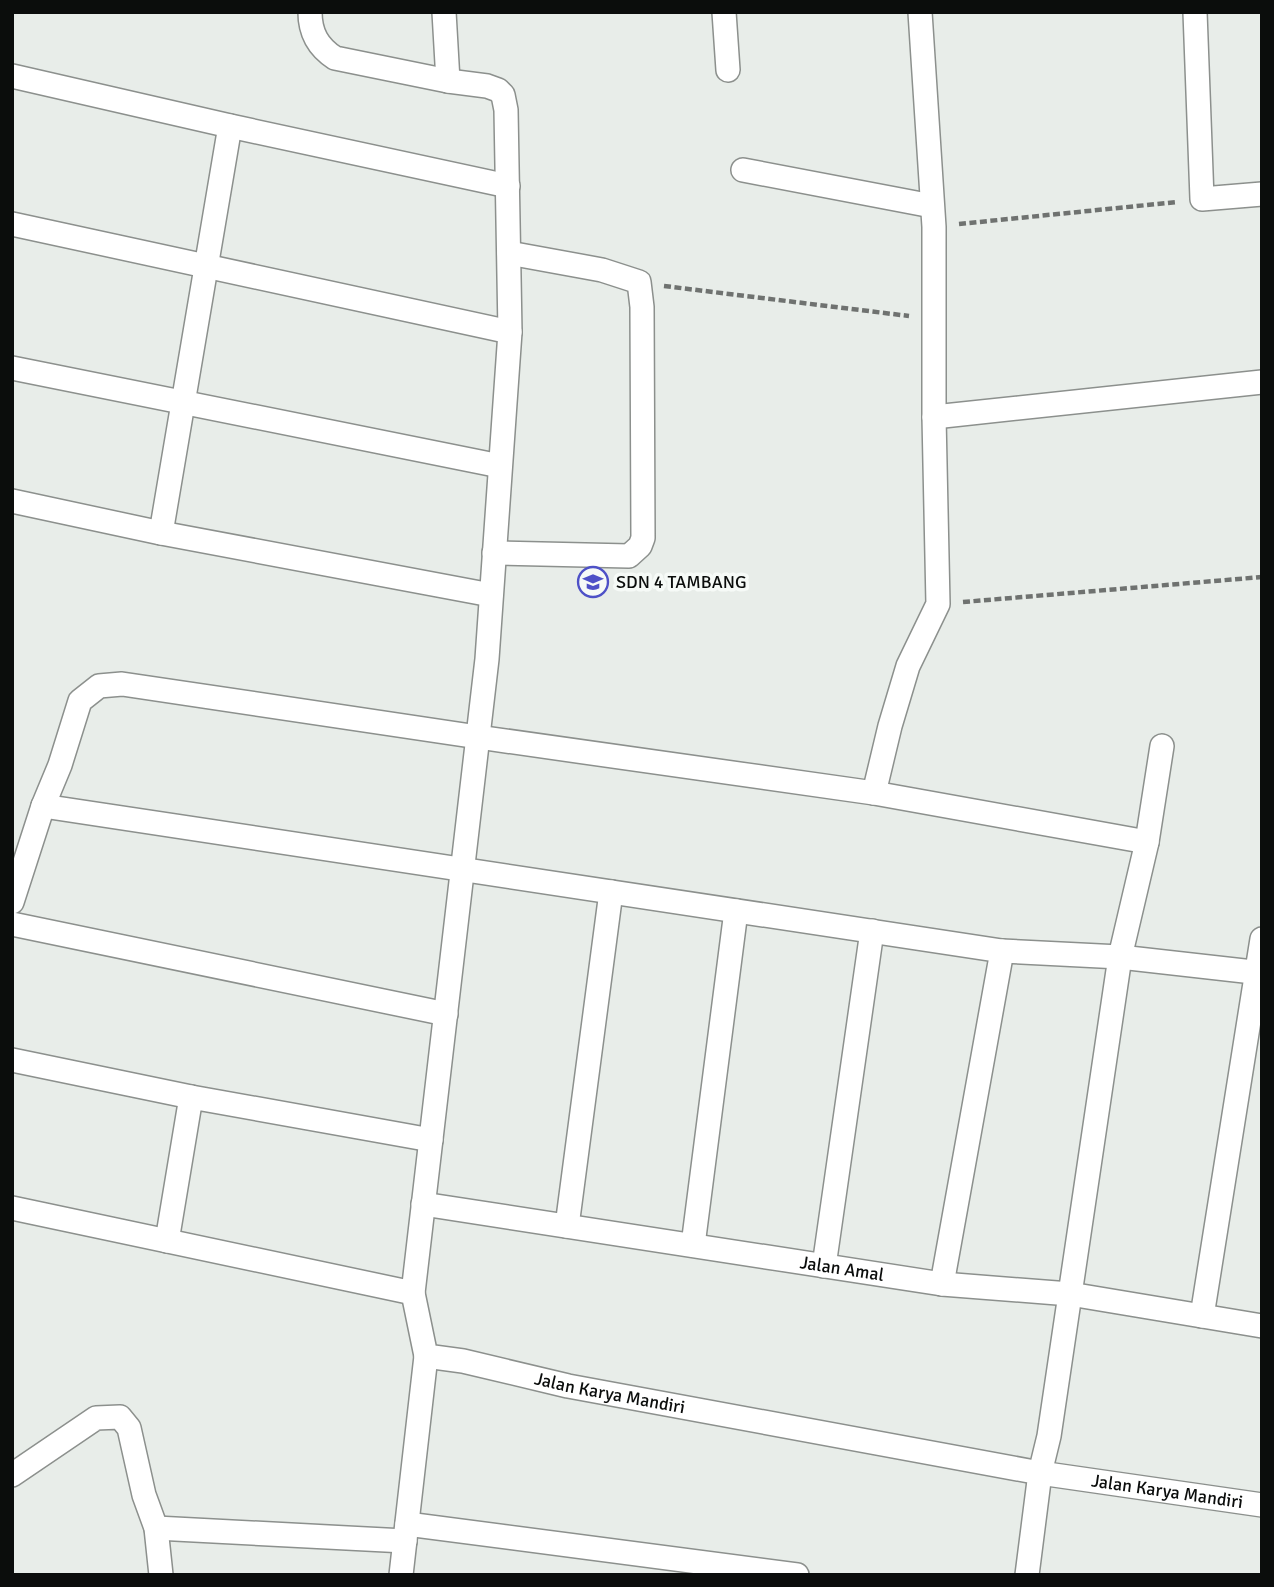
<svg xmlns="http://www.w3.org/2000/svg" width="1274" height="1587" viewBox="0 0 1274 1587" font-family="Signika,sans-serif">
<style>
.lines{fill:none;stroke-linecap:round;stroke-linejoin:round}
.minor-casing{stroke:#8c908d;stroke-width:26}
.path{stroke:#6f7270;stroke-width:4.5;stroke-dasharray:7 3.5;stroke-linecap:butt}
.minor{stroke:#fff;stroke-width:23}
.labels{text-anchor:middle;stroke-width:7;stroke-linejoin:round;paint-order:stroke}
.poi-label{font-size:18px;fill:#0b0d0c;stroke:#f6faf7;text-anchor:start}
.street-label{font-size:18px;fill:#0b0d0c;stroke:#f6faf7}
</style>
<rect width="100%" height="100%" fill="#e8ede9"/>
<g class="lines">
<g class="minor-casing">
<g id="minor">
<path d="M310,12C310,33 318,47 335,58L448,81L487,86L498,90L503,95L506,110L510,332L487,659L413,1293"/>
<path d="M444,12L448,81"/>
<path d="M724,12L728,70"/>
<path d="M1195,12L1202,199L1262,194"/>
<path d="M12,76L230,126L508,186"/>
<path d="M743,170L932,206"/>
<path d="M12,224L510,332"/>
<path d="M12,368L500,466"/>
<path d="M934,417L1262,382"/>
<path d="M12,501L161,533L491,595"/>
<path d="M161,533L230,126"/>
<path d="M494,553L629,556L640,546L643,538L642,307L639,282L602,270L509,253"/>
<path d="M874,793L890,726L908,666L938,604L934,417V227L920,12"/>
<path d="M43,806L1002,951L1120,957L1262,973"/>
<path d="M12,902L43,806L60,765L80,701L99,686L122,684L478,737L874,793L1147,842"/>
<path d="M12,924L446,1014"/>
<path d="M12,1060L191,1097"/>
<path id="s1" d="M423,1204L942,1284L1070,1294L1262,1326"/>
<path id="s2" d="M12,1208L413,1293L426,1356L463,1361L568,1386L1040,1473L1262,1505"/>
<path d="M567,1226L611,892"/>
<path d="M167,1241L191,1097L431,1140"/>
<path d="M693,1245L736,911"/>
<path d="M824,1266L872,931"/>
<path d="M942,1284L1002,951"/>
<path d="M1202,1316L1262,939"/>
<path d="M12,1475L96,1418L120,1417L129,1428L144,1495L156,1528L161,1575"/>
<path d="M407,1524L797,1575"/>
<path d="M156,1528L405,1541"/>
<path d="M401,1575L426,1356"/>
<path d="M1027,1575L1040,1473L1049,1436L1120,957L1147,842L1162,746"/>
</g>
</g>
<path class="path" d="M959,224L1177,202
M664,286L909,316
M963,602L1262,577"/>
<use href="#minor" class="minor"/>
</g>
<defs>
<g id="school-ring" transform="scale(1.575)"><circle r="9.5" fill="#f6faf7" stroke="#4e51c7" stroke-width="1.5"/><path d="M0-5L7-2L0 1L-7-2ZM-4 1L0 2.5L4 1V4Q0 6-4 4Z" fill="#4e51c7"/></g>
</defs>
<g fill-rule="evenodd">
<use href="#school-ring" x="593" y="582"/>
</g>
<g class="labels">
<g class="poi-label">
<text x="616" y="588">SDN 4 TAMBANG</text>
</g>
<g class="street-label">
<text dy="6" stroke="none"><textPath href="#s1" startOffset="424">Jalan Amal</textPath></text>
<text dy="6" stroke="none"><textPath href="#s2" startOffset="662">Jalan Karya Mandiri</textPath></text>
<text dy="6" stroke="none"><textPath href="#s2" startOffset="1228">Jalan Karya Mandiri</textPath></text>
</g>
</g>
<rect width="1274" height="1587" fill="none" stroke="#0b0d0c" stroke-width="28"/>
</svg>
